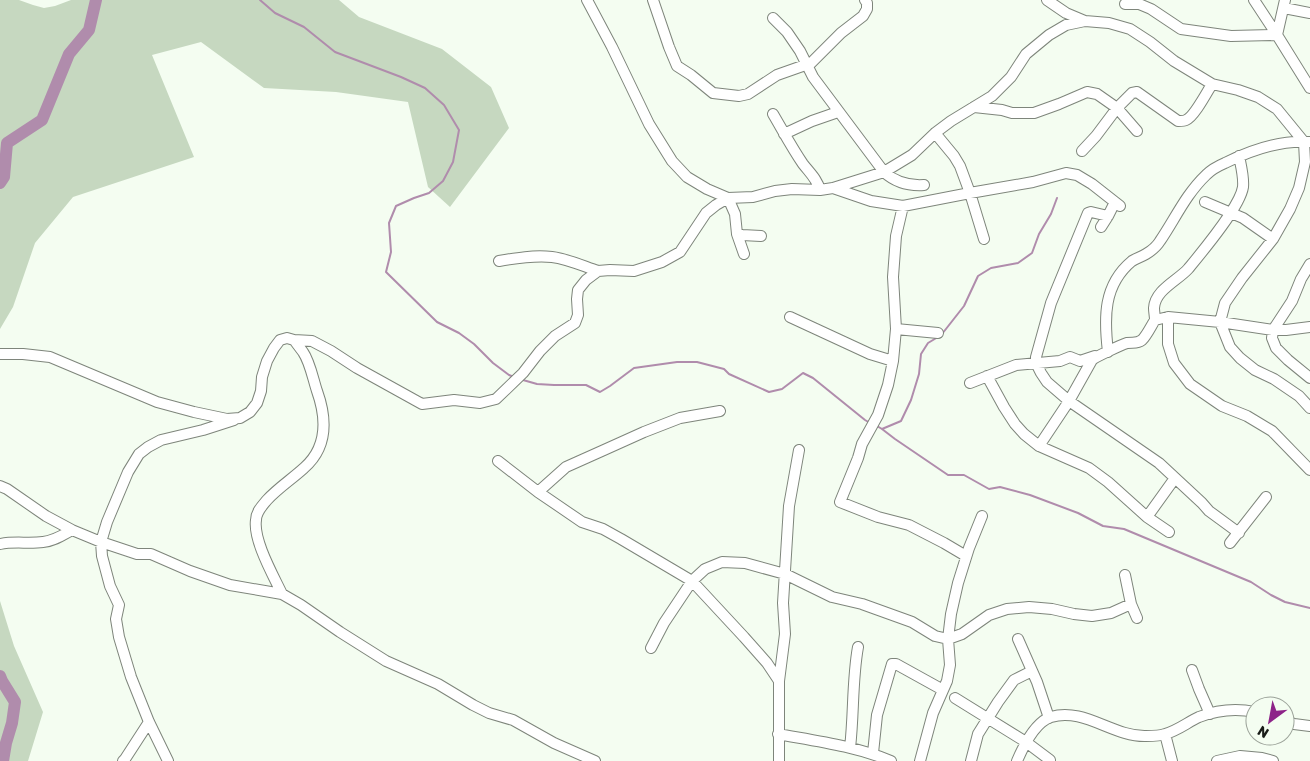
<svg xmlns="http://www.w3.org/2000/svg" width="1310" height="761" viewBox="0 0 1310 761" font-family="Rubik,sans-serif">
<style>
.green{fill:#c6d8c0}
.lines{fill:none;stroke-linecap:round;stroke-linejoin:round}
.stream{stroke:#b08cac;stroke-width:2}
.river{stroke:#b08cac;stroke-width:12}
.minor-casing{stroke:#7e857b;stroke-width:12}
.minor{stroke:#fff;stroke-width:10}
</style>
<rect width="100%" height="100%" fill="#f4fdf1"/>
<path class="green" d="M0,0H19L33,5L44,8L55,6L71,0H339L359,17L442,49L491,87L509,128L450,207L428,187L408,102L336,92L264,88L201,42L152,55L194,157L73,197L35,243L13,307L0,329Z
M0,601L14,646L43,712L28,761H0Z"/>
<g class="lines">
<path class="stream" d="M260,0L275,13L304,27L335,52L401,77L425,88L444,105L459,130L453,162L443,181L429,193L414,198L396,206L389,223L391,252L386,272L437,322L459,333L474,344L493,363L509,375L514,377
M942,334L964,306L978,276L991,268L1018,263L1032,253L1039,234L1051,214L1057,198
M523,380L537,384L554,385H586L600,392L610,386L634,368L677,362H697L724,369L729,374L769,392L782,389L803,373L813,378L865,420L870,423
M877,426L882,429L895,439L948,475H964L989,489L1000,487L1030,495L1078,513L1103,526L1124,529L1251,582L1271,595L1285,602L1310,608
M882,429L901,421L911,400L919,374L921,354L928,343L938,337"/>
<path class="river" d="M0,183L4,177L7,143L42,120L69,54L89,30L96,0
M0,676L2,681L15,702L12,723L6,743L3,761"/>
<g class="minor-casing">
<path id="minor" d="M587,0L612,47L649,124L672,161L687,177L707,189L728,198L753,197L775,191L792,189L820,190L833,188L884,172L912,155L935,133L951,121L992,96L1011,77L1026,54L1049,35L1066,25L1085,21L1109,23L1130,29L1150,42L1174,61L1212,84L1238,90L1258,97L1277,109L1304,142L1305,162L1299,188L1290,209L1273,239L1242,278L1225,303L1220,322L1230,347L1240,358L1255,370L1274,379L1299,396L1310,408
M653,0L669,47L677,66L691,75L713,93L739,96L748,94L777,75L811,63L841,33L863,16L867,9V3L865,0
M1047,0L1066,13L1085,21
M1254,0L1277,35L1310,88
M1125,4H1139L1151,9L1181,29L1231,36L1277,35L1285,0
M1284,8L1310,13
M773,18L787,32L800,51L813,77L884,172C895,182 909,186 924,185
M974,107L1002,110L1012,113H1034L1059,104L1087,92L1097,94L1117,108L1137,131
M773,114C783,131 792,148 803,164C810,173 817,179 820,190
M935,133L954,156L960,166L970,193L984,239
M784,134L812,121L838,112
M1082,151L1096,136L1117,108L1132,93L1137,92L1178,121C1181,121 1184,121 1186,120C1194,117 1207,92 1212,84
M833,188L871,201L903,206L970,193L1033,182L1066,173L1077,175L1092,184L1120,206
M1205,202L1243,218L1273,239
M903,206L896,236L893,277L896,329L893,361L888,385L878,415L862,444L858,458L840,502L878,517L909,525L944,543L966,556
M1108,216L1091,212L1088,213L1051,303L1036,357V363L1041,373L1047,382L1069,401L1159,463L1202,503L1209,511L1239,533
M1101,227L1108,216L1115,202
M737,234L744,254
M499,261C516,258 534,255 552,257C568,259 583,266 598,271
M1310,264L1301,279L1292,301L1273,330L1272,338L1276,348L1288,360L1310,378
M790,317L870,354L893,361
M1168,317V344L1174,363L1190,384L1222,406L1247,416L1272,431L1310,470
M1155,320C1155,316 1154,312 1154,308C1155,290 1177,281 1188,269C1202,252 1240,207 1243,187C1244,177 1241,166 1239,156
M896,329L938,333
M294,340L312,341L331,351L357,368L422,404L454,400L480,403L496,399L523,373L540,351L555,336L575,323L578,315L577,299L578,290L586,280L598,271L610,270L634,271L662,262L680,252L706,213L716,205L728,198L735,214L737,234L742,235L761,236
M1108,352C1104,318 1103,285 1132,261C1137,258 1141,257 1146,254C1151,251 1157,246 1160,241C1175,219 1186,194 1206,175C1211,170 1218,166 1225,163C1251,150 1280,140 1309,142
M0,354H23L50,357L157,402L194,412L227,419L240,418L250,412L257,403L261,391L262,377L267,361L274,348L280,340L287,338L294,340C297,344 300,348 303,352C310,362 313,379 317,391C327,419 328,447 304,468C292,479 278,488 267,500C262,506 256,512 256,520C253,540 273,575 282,594
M987,376L1004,407L1015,424L1024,434L1039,446L1089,468L1108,482L1147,517L1169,532
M970,383L1016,365L1060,361L1070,357L1080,361L1095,356
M1039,446L1069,401L1092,360C1095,357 1121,345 1127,343C1133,342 1137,344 1142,340C1147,335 1151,326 1155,320L1168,317L1220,322L1273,330H1286L1310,327
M498,461L538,492L582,522L603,529L621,539L692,581L744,637L767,663L779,681
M0,486L7,489L46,516L72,530L101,542L137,554H151L190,571L230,585L282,594L301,605L340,632L386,661L438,684L473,705L489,713L513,720L554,743L595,761
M538,492L566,467L604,450L644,432L680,418L720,411
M1147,517L1175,478
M1230,543L1266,497
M0,544C14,541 29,544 43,542C54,541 63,535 72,530
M1125,575L1131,604L1137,618
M1018,639L1037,682L1049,718
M651,648L664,623L692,581L705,569L722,562L745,563L785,574L832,597L862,604L912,622L935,636L948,639L962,634L989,615L1007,609L1029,607L1052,609L1074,614L1092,616L1111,613L1131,604
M1192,670L1199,689L1210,714
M955,698L1026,742L1050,760
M1285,721L1294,724L1310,726
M778,734C816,741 855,746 891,761
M1165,734L1172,761
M850,748C854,714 852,680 858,647
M873,753L877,715L892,664H896L943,690
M123,761L125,759L149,722
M168,761L149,722L131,677L119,637L116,619L119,605L110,586L102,556L101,542L107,522L128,472L139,454L148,447L161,440L203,430L234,420
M779,761V681L785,634L783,603L789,506L799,450
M920,761L933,713L947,681L950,665L948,639L951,614L958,583L969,548L982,516
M971,761L978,734L998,702L1014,680L1032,671
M1017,761C1023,747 1035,722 1051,717C1084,707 1113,737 1146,736C1152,736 1160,736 1165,734C1177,731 1188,722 1199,717C1217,710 1236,708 1255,712
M1217,761L1240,756L1262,758L1273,761"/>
</g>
<use href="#minor" class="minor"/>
</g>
<g transform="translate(1270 721) rotate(212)"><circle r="24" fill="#f4fdf1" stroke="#9ca39a"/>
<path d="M0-4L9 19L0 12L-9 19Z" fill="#8d2388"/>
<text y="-8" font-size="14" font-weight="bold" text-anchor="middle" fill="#181b17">N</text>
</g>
</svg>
